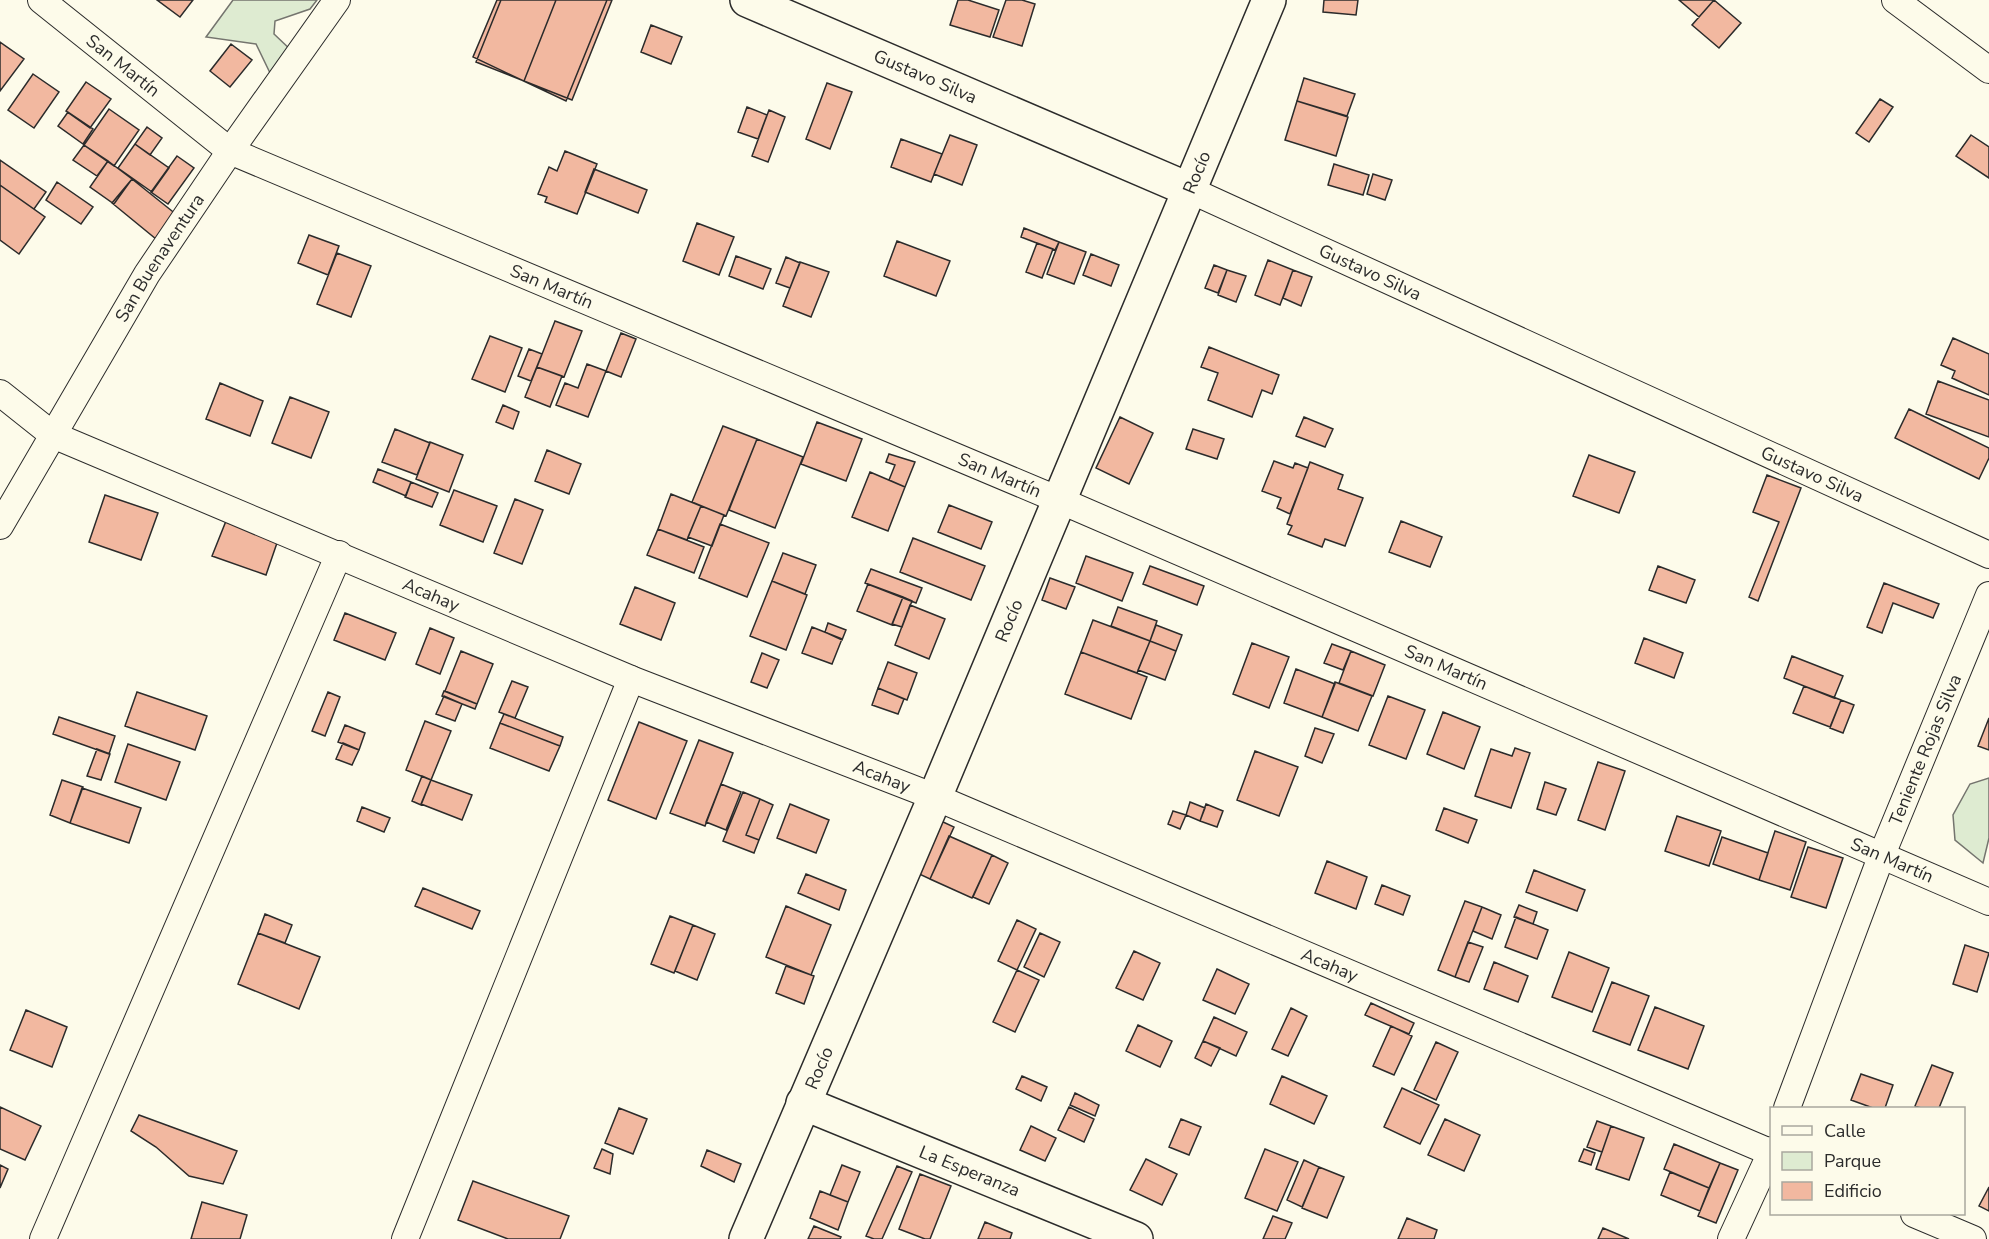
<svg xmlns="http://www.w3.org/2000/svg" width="1989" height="1239" viewBox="0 0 1989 1239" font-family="'Nunito Sans',sans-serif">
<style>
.green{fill:#deebd1;stroke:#74746e;stroke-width:1.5}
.building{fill:#f2b8a0;stroke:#2b2b2b;stroke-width:1.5}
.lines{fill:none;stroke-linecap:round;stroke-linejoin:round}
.street-casing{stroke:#2b2b2b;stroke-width:28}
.secondary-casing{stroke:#2b2b2b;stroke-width:36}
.street{stroke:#fdfbea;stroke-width:26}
.secondary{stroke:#fdfbea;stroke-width:33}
.labels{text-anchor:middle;stroke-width:4.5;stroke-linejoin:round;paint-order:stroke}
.street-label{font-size:18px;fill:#2b2b2b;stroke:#fdfbea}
</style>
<rect width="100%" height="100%" fill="#fdfbea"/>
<path class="green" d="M233,0H317L310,9L275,21L274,34L293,52L271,75L256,44L206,37Z
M1989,778V838L1983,863L1955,840L1953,815L1970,784Z"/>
<path class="building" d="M157,0H193L180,17Z
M497,0H607L566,101L473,57Z
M501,0H556L524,81L476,62Z
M556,0H612L572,100L524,81Z
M958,0H968L999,10L990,37L950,25Z
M1006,0H1022L1035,4L1022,46L993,37Z
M1324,0H1358L1356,15L1323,12Z
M1679,0H1714L1699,17Z
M1714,0L1741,23L1719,48L1692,25Z
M651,25L682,37L671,64L641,52Z
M0,42L24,59L0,91Z
M231,44L252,60L230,87L210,71Z
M33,74L59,92L34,128L8,110Z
M1304,78L1355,94L1347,116L1297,101Z
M86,82L111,99L90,128L66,111Z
M827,83L852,92L830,149L806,139Z
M1880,99L1893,107L1869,142L1856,133Z
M1297,101L1348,117L1336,156L1285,140Z
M747,107L767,115L758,139L738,132Z
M109,109L139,130L114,166L84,145Z
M769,110L785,117L768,162L752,156Z
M68,112L93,129L83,144L58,126Z
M147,127L162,138L150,155L135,144Z
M950,135L977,145L962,185L934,174Z
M1971,135L1989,147V178L1956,156Z
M901,139L942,154L931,182L891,167Z
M135,144L169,168L152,192L118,168Z
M84,145L108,161L97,176L73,160Z
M565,151L597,164L577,214L545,202L547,197L538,194L549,167L557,171Z
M177,156L194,168L168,204L151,192Z
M0,160L46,192L34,209L0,185Z
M108,161L132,179L114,204L90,187Z
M1334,164L1369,175L1363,195L1328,185Z
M594,169L647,190L638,213L585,192Z
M1373,174L1392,180L1385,200L1367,194Z
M132,179L177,215L156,239L112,203Z
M57,182L93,207L81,224L46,200Z
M0,185L45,217L19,254L0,240Z
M697,223L734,237L719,275L683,261Z
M1024,228L1059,242L1055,250L1021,237Z
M309,235L339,246L328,275L298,263Z
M897,241L950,261L936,296L884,276Z
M1059,242L1086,252L1074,284L1047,274Z
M1037,243L1053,249L1042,278L1026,272Z
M337,253L371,266L351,317L317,304Z
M1091,254L1119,265L1111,286L1083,275Z
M736,256L771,269L763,289L729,276Z
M786,257L800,263L790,288L776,283Z
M1268,260L1293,270L1280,305L1255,295Z
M800,262L829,272L811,317L783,306Z
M1214,265L1227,270L1218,293L1205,288Z
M1227,270L1246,276L1236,302L1218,295Z
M1293,270L1312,277L1301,306L1283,298Z
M555,321L582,331L564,377L537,367Z
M621,333L636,339L621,377L606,371Z
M490,336L522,348L505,392L472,379Z
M1953,338L1989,354V395L1952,378L1955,371L1941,365Z
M1209,347L1279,375L1272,394L1262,390L1252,417L1208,400L1218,373L1201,367Z
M529,349L542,354L531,381L518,376Z
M587,364L606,371L588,417L556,405L565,383L578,388Z
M537,367L562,376L550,407L525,397Z
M1938,381L1989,400V437L1926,414Z
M220,383L263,401L250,436L206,419Z
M290,397L329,412L311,458L272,443Z
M503,405L519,412L513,429L496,422Z
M1909,409L1989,448V458L1979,479L1895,438Z
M1120,417L1153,433L1129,484L1096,468Z
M1304,417L1333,429L1325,447L1296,436Z
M817,422L862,439L846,481L801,464Z
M723,426L757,439L726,516L692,502Z
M395,429L430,443L417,475L382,462Z
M1193,429L1224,439L1217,459L1186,449Z
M757,439L803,457L775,528L729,510Z
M430,442L463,455L449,492L416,479Z
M547,450L581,464L569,494L535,481Z
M889,454L915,462L905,487L889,480L895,465L886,462Z
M1589,455L1635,472L1619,513L1573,496Z
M1274,461L1293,468L1295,463L1308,468L1290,514L1277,508L1281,498L1262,491Z
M1310,462L1343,475L1338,489L1363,498L1345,546L1325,539L1322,547L1288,534L1292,526L1287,524Z
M378,469L411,482L406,496L373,482Z
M870,472L905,487L888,531L852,517Z
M1767,475L1801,488L1758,601L1749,597L1779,522L1753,512Z
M411,482L438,493L432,507L405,497Z
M454,490L497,506L483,542L440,525Z
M671,494L701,506L687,540L658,529Z
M105,495L158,513L141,560L89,542Z
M515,499L543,510L522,564L494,553Z
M949,505L992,522L981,549L938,532Z
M701,506L724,515L712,546L688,537Z
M226,521L278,540L266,575L212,556Z
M1401,521L1442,537L1430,567L1389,552Z
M720,524L769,543L747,597L699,578Z
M658,529L704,547L694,573L647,555Z
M913,538L985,566L971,600L900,572Z
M783,553L816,565L805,594L772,581Z
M1086,556L1133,573L1122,601L1076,583Z
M1150,566L1204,586L1197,605L1143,584Z
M1658,566L1695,580L1686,603L1649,590Z
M871,569L922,588L916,603L865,583Z
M1050,578L1075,587L1066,609L1042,600Z
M772,581L807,595L786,650L750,636Z
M1884,583L1939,604L1933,618L1893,603L1882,633L1867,627Z
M868,584L903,597L892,625L857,611Z
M635,587L675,603L661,640L620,624Z
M903,597L912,601L902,627L892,624Z
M910,605L945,619L929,659L895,645Z
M1118,607L1157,621L1150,641L1111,626Z
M345,613L396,633L385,660L334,640Z
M1093,620L1150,641L1137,673L1081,652Z
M828,623L846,630L842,640L825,632Z
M1156,625L1182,635L1176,651L1150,641Z
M812,627L842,639L832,664L802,653Z
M430,628L454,638L440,674L416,664Z
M1644,638L1683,653L1674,678L1635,663Z
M1150,641L1176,651L1165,680L1138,670Z
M1252,643L1289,657L1269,708L1233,694Z
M1332,644L1351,651L1343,670L1324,663Z
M461,651L493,664L477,704L445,691Z
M1351,651L1385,665L1373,696L1339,683Z
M1081,652L1147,677L1131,719L1065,694Z
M762,653L779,660L767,688L751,682Z
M1792,656L1843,676L1834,698L1784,678Z
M888,662L917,673L907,700L878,688Z
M1296,669L1335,684L1322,717L1284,703Z
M512,681L528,687L515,718L499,712Z
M1335,682L1372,696L1358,731L1322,717Z
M1804,686L1841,700L1830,727L1793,713Z
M878,688L904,699L898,714L872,705Z
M444,691L477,704L475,709L442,696Z
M137,692L207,716L195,750L125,726Z
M328,692L340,697L325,736L312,731Z
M444,696L462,704L455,721L436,714Z
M1388,696L1425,710L1406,759L1369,745Z
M1841,700L1854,705L1843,733L1830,728Z
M1443,712L1480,727L1464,769L1427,754Z
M504,714L563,737L560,746L500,723Z
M59,717L115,736L109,754L53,734Z
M1989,718V750L1978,746Z
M425,721L451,731L431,780L406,770Z
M639,722L687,741L656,819L608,800Z
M500,723L560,746L549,771L490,748Z
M345,725L365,733L359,750L338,742Z
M1315,728L1334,734L1322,763L1305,756Z
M699,740L733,753L705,826L670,813Z
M343,743L359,750L352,765L336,759Z
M128,744L180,762L166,800L115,782Z
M1515,748L1530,753L1511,808L1475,796L1491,749L1512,756Z
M97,749L110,754L101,780L87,776Z
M1255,751L1298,767L1279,816L1237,800Z
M1598,762L1625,771L1605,830L1578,820Z
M422,776L431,780L421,805L412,801Z
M62,780L83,787L70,823L50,815Z
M431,780L472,795L462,820L421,804Z
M1545,782L1566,789L1556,815L1537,809Z
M721,784L741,792L726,830L706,822Z
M82,788L141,808L129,843L70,823Z
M743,792L760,799L746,835L759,840L754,853L723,841Z
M760,799L773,805L759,840L746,835Z
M1190,802L1205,808L1200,821L1186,815Z
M790,804L829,820L816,853L777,838Z
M1206,804L1223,811L1217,827L1200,821Z
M362,807L390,818L384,832L357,821Z
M1444,808L1477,820L1468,843L1436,830Z
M1173,811L1186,815L1180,829L1168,824Z
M1677,816L1721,831L1709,866L1665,851Z
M941,821L954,827L930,879L917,873Z
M1775,831L1806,842L1790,890L1759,880Z
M949,836L992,855L972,898L930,879Z
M1722,837L1768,853L1759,880L1713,864Z
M1808,847L1843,858L1826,908L1791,897Z
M992,855L1008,863L989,904L973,897Z
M1327,861L1367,877L1356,909L1315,893Z
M1534,870L1585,890L1577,911L1526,892Z
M806,874L846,890L839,910L798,893Z
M1382,885L1410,896L1403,915L1375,904Z
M423,888L480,911L472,929L415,906Z
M1465,901L1482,907L1455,977L1438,970Z
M1519,905L1537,912L1533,924L1514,917Z
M786,906L831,925L811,975L766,957Z
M1482,907L1501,915L1492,939L1473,931Z
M265,914L292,925L285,943L258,933Z
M670,916L693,925L674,973L651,964Z
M1516,917L1548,930L1537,959L1505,947Z
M1017,920L1036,929L1017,970L998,961Z
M693,925L715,934L697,980L675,971Z
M258,933L320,957L299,1009L238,984Z
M1040,933L1060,942L1044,977L1024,967Z
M1468,942L1483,947L1469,982L1455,977Z
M1965,945L1989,953L1977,992L1953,984Z
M1134,951L1160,963L1143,1000L1116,988Z
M1569,952L1609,968L1592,1012L1552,997Z
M1494,962L1528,976L1518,1002L1484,989Z
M786,966L814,976L804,1004L776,993Z
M1217,969L1249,984L1235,1014L1203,1000Z
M1017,970L1039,980L1015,1032L993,1022Z
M1612,982L1649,996L1630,1045L1593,1031Z
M1371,1003L1414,1023L1409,1034L1365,1015Z
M1655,1007L1704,1026L1688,1069L1638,1050Z
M1291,1008L1307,1016L1288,1056L1272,1049Z
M26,1010L67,1027L52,1067L10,1050Z
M1214,1017L1247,1032L1236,1056L1203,1041Z
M1138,1025L1172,1041L1160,1067L1126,1051Z
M1391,1026L1412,1036L1394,1075L1373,1066Z
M1203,1041L1220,1048L1211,1066L1195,1058Z
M1436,1042L1458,1052L1436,1100L1414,1090Z
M1932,1065L1953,1073L1939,1108H1921L1915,1106Z
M1861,1074L1893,1085L1885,1108H1873L1851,1100Z
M1022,1076L1047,1087L1041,1101L1016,1089Z
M1282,1076L1327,1096L1314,1124L1270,1104Z
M1402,1088L1439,1105L1420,1144L1384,1127Z
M1075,1093L1099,1105L1095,1116L1070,1105Z
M0,1107L41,1126L25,1160L0,1149Z
M1069,1107L1094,1119L1084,1142L1058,1130Z
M619,1108L647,1119L633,1154L605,1143Z
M139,1115L237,1151L223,1184L189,1176L156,1147L131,1131Z
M1181,1119L1201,1127L1189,1155L1169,1147Z
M1445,1119L1480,1135L1464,1171L1428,1155Z
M1597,1121L1611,1126L1602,1152L1587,1147Z
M1031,1126L1056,1138L1045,1161L1020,1150Z
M1611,1126L1644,1138L1629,1180L1596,1169Z
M1674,1144L1720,1163L1709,1188L1664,1169Z
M602,1149L613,1154L610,1174L594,1168Z
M1265,1149L1298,1162L1277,1211L1245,1198Z
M1584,1149L1595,1153L1591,1165L1579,1161Z
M707,1150L741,1164L734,1182L701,1166Z
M1146,1159L1177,1174L1162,1205L1130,1190Z
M1304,1160L1319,1167L1302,1207L1287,1200Z
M1720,1163L1738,1170L1716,1223L1698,1216Z
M0,1165L8,1169L0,1188Z
M842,1165L860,1172L848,1202L830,1195Z
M897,1166L912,1172L882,1239H874L866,1236Z
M1319,1167L1344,1177L1327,1218L1302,1208Z
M1670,1172L1709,1188L1700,1211L1661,1195Z
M920,1174L951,1186L930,1239H925L899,1229Z
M473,1181L569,1216L560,1239H508L458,1220Z
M1989,1187V1211L1979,1206Z
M820,1191L848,1202L838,1230L810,1218Z
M202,1202L247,1215L240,1239H191Z
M1273,1216L1292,1223L1285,1239H1263Z
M1407,1218L1437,1230L1434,1239H1398Z
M985,1222L1012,1233L1010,1239H978Z
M814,1226L841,1237L840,1239H808Z
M1603,1228L1629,1239H1598Z"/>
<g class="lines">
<g class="street-casing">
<g id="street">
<path id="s1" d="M41,0L230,151L1059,500L1989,902"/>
<path d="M1895,0L1989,70"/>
<path id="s2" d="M1190,190L1989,555"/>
<path id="s3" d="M0,393L53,435L631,679L935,797L1772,1153"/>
<path id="s4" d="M0,526L147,274L230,151L337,0"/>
<path id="s5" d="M1787,1108L1881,857L1989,595"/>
<path d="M1914,1214L1973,1239"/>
<path d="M43,1239L339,554"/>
<path d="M405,1239L631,679"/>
<path d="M1731,1239L1772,1150"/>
</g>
</g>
<g class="secondary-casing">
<g id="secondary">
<path id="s6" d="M747,0L1190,190"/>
<path id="s7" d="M803,1103L1136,1239"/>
<path id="s8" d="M746,1239L935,797L1269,0"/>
</g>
</g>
<use href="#street" class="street"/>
<use href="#secondary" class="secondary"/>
</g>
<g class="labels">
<g class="street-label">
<text dy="6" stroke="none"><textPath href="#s1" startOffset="105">San Martín</textPath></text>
<text dy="6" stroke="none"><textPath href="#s6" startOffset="194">Gustavo Silva</textPath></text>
<text dy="6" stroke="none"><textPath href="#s8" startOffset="1158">Rocío</textPath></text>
<text dy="6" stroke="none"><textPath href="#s4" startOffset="312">San Buenaventura</textPath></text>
<text dy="6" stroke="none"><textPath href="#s2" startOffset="198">Gustavo Silva</textPath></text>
<text dy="6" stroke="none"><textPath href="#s1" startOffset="591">San Martín</textPath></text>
<text dy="6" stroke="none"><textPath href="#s2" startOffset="684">Gustavo Silva</textPath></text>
<text dy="6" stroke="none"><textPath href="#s1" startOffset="1077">San Martín</textPath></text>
<text dy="6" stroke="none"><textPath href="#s3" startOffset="478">Acahay</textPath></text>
<text dy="6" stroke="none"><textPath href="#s8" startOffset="672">Rocío</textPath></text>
<text dy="6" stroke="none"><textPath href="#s1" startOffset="1563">San Martín</textPath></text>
<text dy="6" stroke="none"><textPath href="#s5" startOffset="384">Teniente Rojas Silva</textPath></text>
<text dy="6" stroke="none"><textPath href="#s3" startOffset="964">Acahay</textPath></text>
<text dy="6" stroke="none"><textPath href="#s1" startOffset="2049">San Martín</textPath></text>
<text dy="6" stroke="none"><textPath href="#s3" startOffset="1450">Acahay</textPath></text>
<text dy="6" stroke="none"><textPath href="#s8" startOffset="186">Rocío</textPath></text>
<text dy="6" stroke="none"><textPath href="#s7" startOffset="180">La Esperanza</textPath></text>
</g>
</g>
<rect x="1770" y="1107" width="195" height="108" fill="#fdfbea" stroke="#a9a89e" stroke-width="1.5"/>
<rect x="1782" y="1126" width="30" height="9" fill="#fdfbea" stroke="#a9a89e" stroke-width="1.5"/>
<text x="1824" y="1137" font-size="18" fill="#2b2b2b">Calle</text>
<rect x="1782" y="1152" width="30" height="18" fill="#deebd1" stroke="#a9a89e" stroke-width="1.5"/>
<text x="1824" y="1167" font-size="18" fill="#2b2b2b">Parque</text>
<rect x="1782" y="1182" width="30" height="18" fill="#f2b8a0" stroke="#a9a89e" stroke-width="1.5"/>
<text x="1824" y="1197" font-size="18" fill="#2b2b2b">Edificio</text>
</svg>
